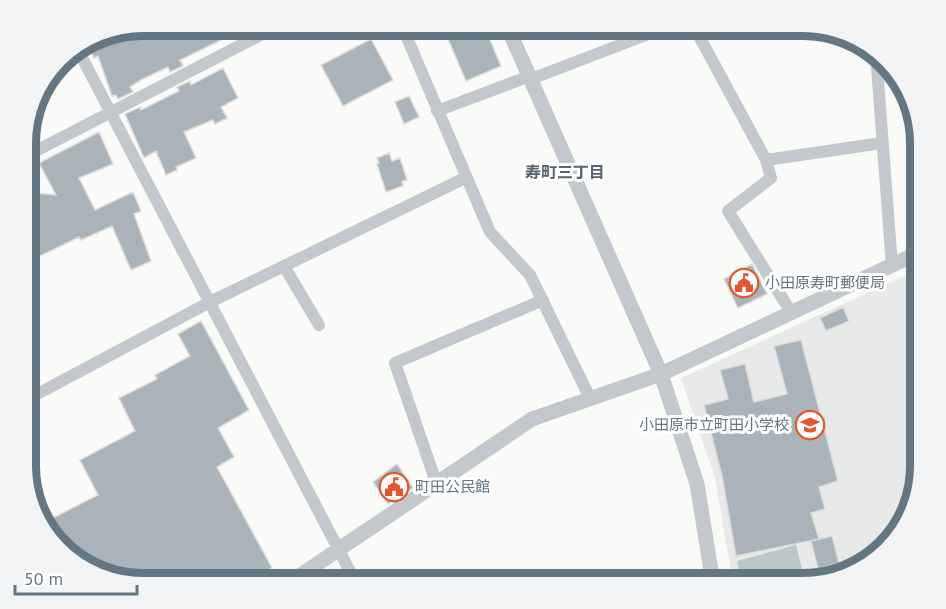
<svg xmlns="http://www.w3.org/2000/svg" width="946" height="609" viewBox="0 0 946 609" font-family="'PT Sans','Noto Sans JP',sans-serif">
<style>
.built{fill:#e8e9e9}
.water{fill:#bbc7cb}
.building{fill:#aab3b9;stroke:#dcdcda;stroke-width:1.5}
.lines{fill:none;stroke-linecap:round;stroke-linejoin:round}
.minor{stroke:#c3c8cc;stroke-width:12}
.tertiary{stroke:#c3c8cc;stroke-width:15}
.labels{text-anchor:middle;stroke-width:6;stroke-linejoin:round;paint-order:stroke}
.poi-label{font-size:15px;fill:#657683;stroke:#fff;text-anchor:start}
.neighbourhood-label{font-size:16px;font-weight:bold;fill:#57646e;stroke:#fff}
.rim{fill:none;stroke:#657683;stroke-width:8}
</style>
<rect width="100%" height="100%" fill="#fafaf8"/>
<path class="built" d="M920,269V473L901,531L871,559L774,583H733L715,478L681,378Z"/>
<path class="water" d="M796,545L802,569L742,583L737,561Z"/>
<path class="building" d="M143,26H250L180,60L183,66L170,72L168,67L141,80L130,87L133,92L118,99L116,95L112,96L98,56L94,58L86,42L105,33Z
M461,26H484L501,66L466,81L445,32Z
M371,39L393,80L343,106L321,65Z
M223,68L238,98L221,107L227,118L215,124L213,120L184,132L196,158L176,167L177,170L166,175L156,151L144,158L125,114L140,107L141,110L179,91L177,87L190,81L191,85Z
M409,96L419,117L404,124L395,102Z
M99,132L113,164L79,178L95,210L133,192L141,211L134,214L151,261L131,270L112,226L81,240L79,237L34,259L26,244V192L56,195L39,163Z
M389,153L392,161L400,158L407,180L402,181L403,186L386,192L377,164L379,163L377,158Z
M752,264L767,294L738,308L724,279Z
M843,307L849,321L826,331L820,318Z
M201,321L249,410L218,428L234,457L217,467L272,568L244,583L143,584L78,564L41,524L98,495L80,460L135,431L119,398L157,379L155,375L190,356L178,334Z
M801,340L838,481L819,487L825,509L811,513L819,539L736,556L722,476L704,405L728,399L720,370L745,364L754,402L787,394L774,346Z
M397,464L413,488L388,504L373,482Z
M832,536L839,563L818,569L811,541Z"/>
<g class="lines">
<path class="minor" d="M402,26L490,232L530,275L590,398
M77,48L356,583
M876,54L892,266
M531,79L659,30L690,29L699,36L766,160L882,143
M437,111L530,76
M26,156L278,26
M766,160L771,178L728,211L791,312
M284,266L319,325
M26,400L210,302L465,178
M437,485L395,363L543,300
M559,583L568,579"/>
<path class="tertiary" d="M507,26L661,374L697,484L713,583
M289,583L532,419L661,374L920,252"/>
</g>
<defs>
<g id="civic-ring" transform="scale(1.5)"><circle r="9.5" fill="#fff" stroke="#e4572e" stroke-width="1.5"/><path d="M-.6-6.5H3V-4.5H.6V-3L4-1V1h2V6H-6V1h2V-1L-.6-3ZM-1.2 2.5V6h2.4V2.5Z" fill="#e4572e"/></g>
<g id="school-ring" transform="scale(1.5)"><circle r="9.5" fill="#fff" stroke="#e4572e" stroke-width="1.5"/><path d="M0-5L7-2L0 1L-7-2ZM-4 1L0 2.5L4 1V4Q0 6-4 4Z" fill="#e4572e"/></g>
</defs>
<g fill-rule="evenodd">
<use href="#civic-ring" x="744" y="283"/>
<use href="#school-ring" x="810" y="425"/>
<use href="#civic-ring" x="394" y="487"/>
</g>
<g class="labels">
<g class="poi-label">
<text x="765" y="288">小田原寿町郵便局</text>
<text x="789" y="430" text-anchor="end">小田原市立町田小学校</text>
<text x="415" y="492">町田公民館</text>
</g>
<g class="neighbourhood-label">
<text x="565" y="178">寿町三丁目</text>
</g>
</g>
<path d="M0 0H946V609H0ZM143 36H803A107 107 0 0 1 910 143V466A107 107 0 0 1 803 573H143A107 107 0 0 1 36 466V143A107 107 0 0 1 143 36Z" fill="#f3f4f5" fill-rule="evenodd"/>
<path class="rim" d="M143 36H803A107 107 0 0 1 910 143V466A107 107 0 0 1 803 573H143A107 107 0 0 1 36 466V143A107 107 0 0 1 143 36Z"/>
<path d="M15 585v9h122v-9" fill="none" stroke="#657683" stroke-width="3"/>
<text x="24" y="585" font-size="18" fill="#657683" stroke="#ffffff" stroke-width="4.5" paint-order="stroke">50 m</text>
</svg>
